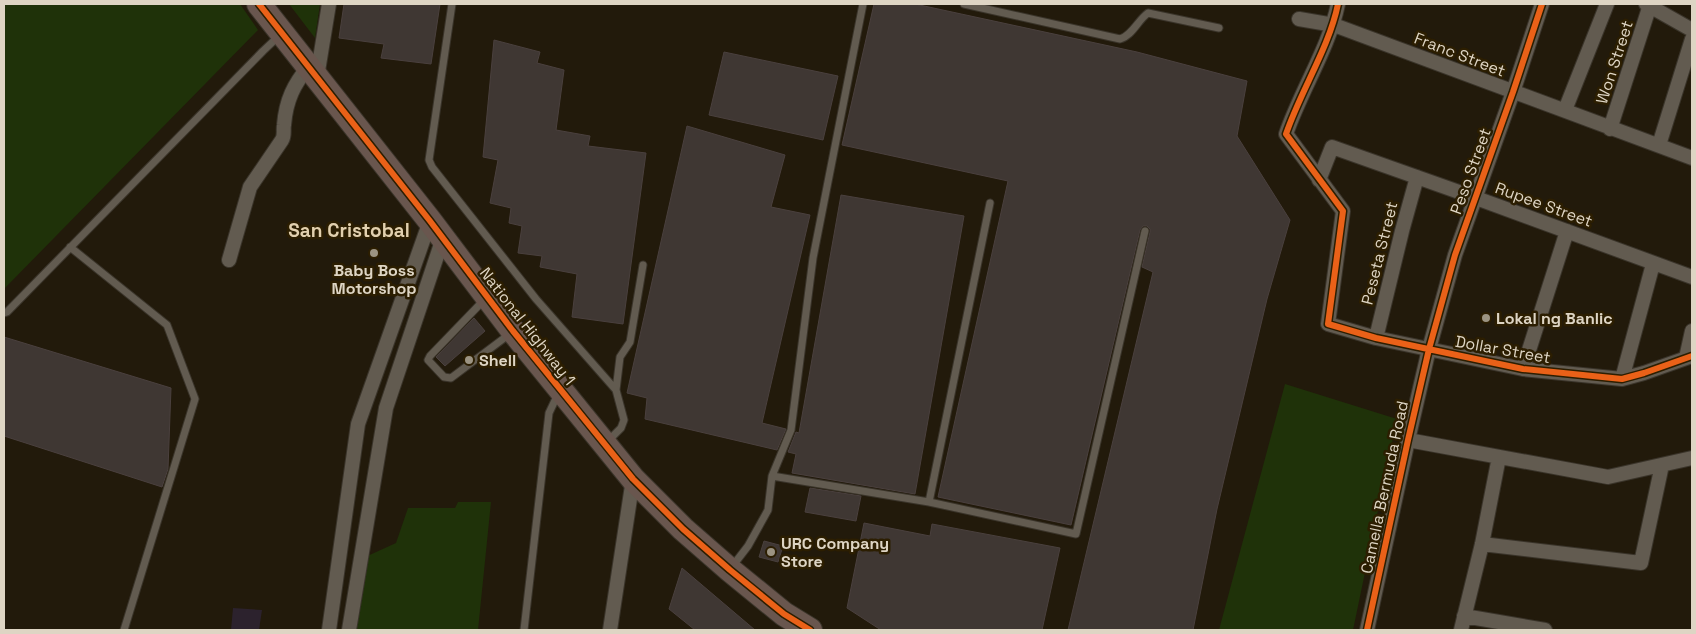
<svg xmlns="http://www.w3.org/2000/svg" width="1696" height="634" viewBox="0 0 1696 634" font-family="'Space Grotesk',sans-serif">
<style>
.education{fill:#2c222d}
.green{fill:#1f3209}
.building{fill:#3f3733;stroke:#4a403e}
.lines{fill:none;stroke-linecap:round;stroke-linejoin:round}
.lane-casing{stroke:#3a342a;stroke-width:9}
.street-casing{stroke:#3a342a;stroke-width:16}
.highway-casing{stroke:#3a342a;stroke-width:26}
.lane{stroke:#625b50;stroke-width:7}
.street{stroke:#625b50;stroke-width:14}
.highway{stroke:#69564e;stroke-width:24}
.cycleway-casing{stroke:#2c1e01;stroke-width:9}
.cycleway{stroke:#ea6118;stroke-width:6}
.poi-dot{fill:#9c9483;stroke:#2c1e01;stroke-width:2}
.labels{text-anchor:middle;stroke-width:5;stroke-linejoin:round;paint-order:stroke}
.street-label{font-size:16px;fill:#ded5c4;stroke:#2c1e01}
.poi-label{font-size:16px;font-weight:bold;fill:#ded5c4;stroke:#2c1e01;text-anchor:start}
.quarter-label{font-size:19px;font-weight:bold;fill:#e2d0ae;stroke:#2c1e01}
</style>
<rect width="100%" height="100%" fill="#221a0b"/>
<path class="education" d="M233,608L262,610L259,630H231Z"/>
<path class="green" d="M4,4H240L258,30L4,289Z
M289,4H320L315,38Z
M1285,384L1397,419L1353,630H1219Z
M458,502H491L478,630H350L363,558L396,543L408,508H455Z"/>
<path class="building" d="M344,4H440L431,64L381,58L384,44L339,38Z
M874,4H915L1137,52L1247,81L1237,136L1290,220L1267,299L1217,509L1193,630H1068L1153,272L1142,267L1150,232V229L1147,226H1143L1140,230L1071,525L938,497L1008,181L842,145Z
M494,40L540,52L537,63L564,70L556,130L590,136L588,146L646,153L623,324L572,317L577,274L540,267L542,256L518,253L522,226L509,223L511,208L490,203L498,160L483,157Z
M724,52L838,76L823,140L709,115Z
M687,126L785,155L771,207L810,215L762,423L786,429L777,450L645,419L647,398L627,393Z
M841,195L964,216L915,494L792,473L796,454L788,452L796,432L799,433Z
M474,318L485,331L445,366L436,357Z
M4,337L171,388L168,469L162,487L4,436Z
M810,488L861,496L856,521L805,512Z
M864,523L930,536L932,524L1060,548L1042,630H881L847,608Z
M764,541L783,546L778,562L759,557Z
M682,568L755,630H695L669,609Z"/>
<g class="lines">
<g class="lane-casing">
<path id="lane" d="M452,4L429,160L432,167L536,299L616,390
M964,4L1120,39C1132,36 1138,20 1148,13L1219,28
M70,247L167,325L195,399L124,630
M485,299L430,356L428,360L444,377L451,378L511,333
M4,313L7,312L263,51L280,35
M608,441L621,428L624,420L616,390L620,357L630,342L643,265
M772,476L929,502L1076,534L1145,231
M929,502L990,203
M731,568L748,546L768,510L772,476L791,430L813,258L863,4
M524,630L549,413L558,394"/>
</g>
<g class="street-casing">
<path id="street" d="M1338,4C1329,48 1301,90 1286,134L1343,211L1328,324L1376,338L1523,369L1622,379L1644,373L1692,356
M1646,4L1692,30
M1299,19L1334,25L1692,158
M317,77L329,4
M1565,110L1607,4
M1610,129L1650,5
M1659,145L1692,39
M1319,180L1332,147L1476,198L1692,277
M229,260L250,187L282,140C285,135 283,130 284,125C286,100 294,84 309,66
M1376,338L1402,231L1417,177
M1686,358L1692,331
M1523,369L1567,231
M1622,379L1653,264
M1408,440L1608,477L1692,458
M1482,544L1641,563L1662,465
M1464,616L1545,630
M329,630L358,424L430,221
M349,630L386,408L443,238
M610,630L633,479
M1367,630L1408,440L1429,349L1455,255L1513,92L1542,4
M1461,630L1482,544L1499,457"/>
</g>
<g class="highway-casing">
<path id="highway" d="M259,4L430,221L513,331L633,479L683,529L730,570L784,614L810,630"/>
</g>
<use href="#lane" class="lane"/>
<use href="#street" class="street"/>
<use href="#highway" class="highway"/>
<g class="cycleway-casing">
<path id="cycleway" d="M259,4L430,221L513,331L633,479L683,529L730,570L784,614L810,630
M1338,4C1329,48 1301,90 1286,134L1343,211L1328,324L1376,338L1523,369L1622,379L1644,373L1692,356
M1367,630L1408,440L1429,349L1455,255L1513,92L1542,4"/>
</g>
<use href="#cycleway" class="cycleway"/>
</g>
<g class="poi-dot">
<circle cx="374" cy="253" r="5"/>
<circle cx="1486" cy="318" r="5"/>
<circle cx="469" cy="360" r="5"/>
<circle cx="771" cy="552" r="5"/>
</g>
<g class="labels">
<g class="street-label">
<text transform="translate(1460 54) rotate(21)" y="6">Franc Street</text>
<text transform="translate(1614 62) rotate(-72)" y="6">Won Street</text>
<text transform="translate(1470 171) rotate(-70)" y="6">Peso Street</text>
<text transform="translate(1544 204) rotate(20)" y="6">Rupee Street</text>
<text transform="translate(1379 253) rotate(-76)" y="6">Peseta Street</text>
<text transform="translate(528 326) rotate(52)" y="6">National Highway 1</text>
<text transform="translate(1503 349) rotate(10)" y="6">Dollar Street</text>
<text transform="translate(1384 487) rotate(-78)" y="6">Camella Bermuda Road</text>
</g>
<g class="poi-label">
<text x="374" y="276" text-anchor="middle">Baby Boss<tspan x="374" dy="18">Motorshop</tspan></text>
<text x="1496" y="324">Lokal ng Banlic</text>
<text x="479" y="366">Shell</text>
<text x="781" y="549">URC Company<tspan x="781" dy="18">Store</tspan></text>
</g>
<g class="quarter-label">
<text x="349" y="237">San Cristobal</text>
</g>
</g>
<rect width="1696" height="634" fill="none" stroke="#ded5c4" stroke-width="10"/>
</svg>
